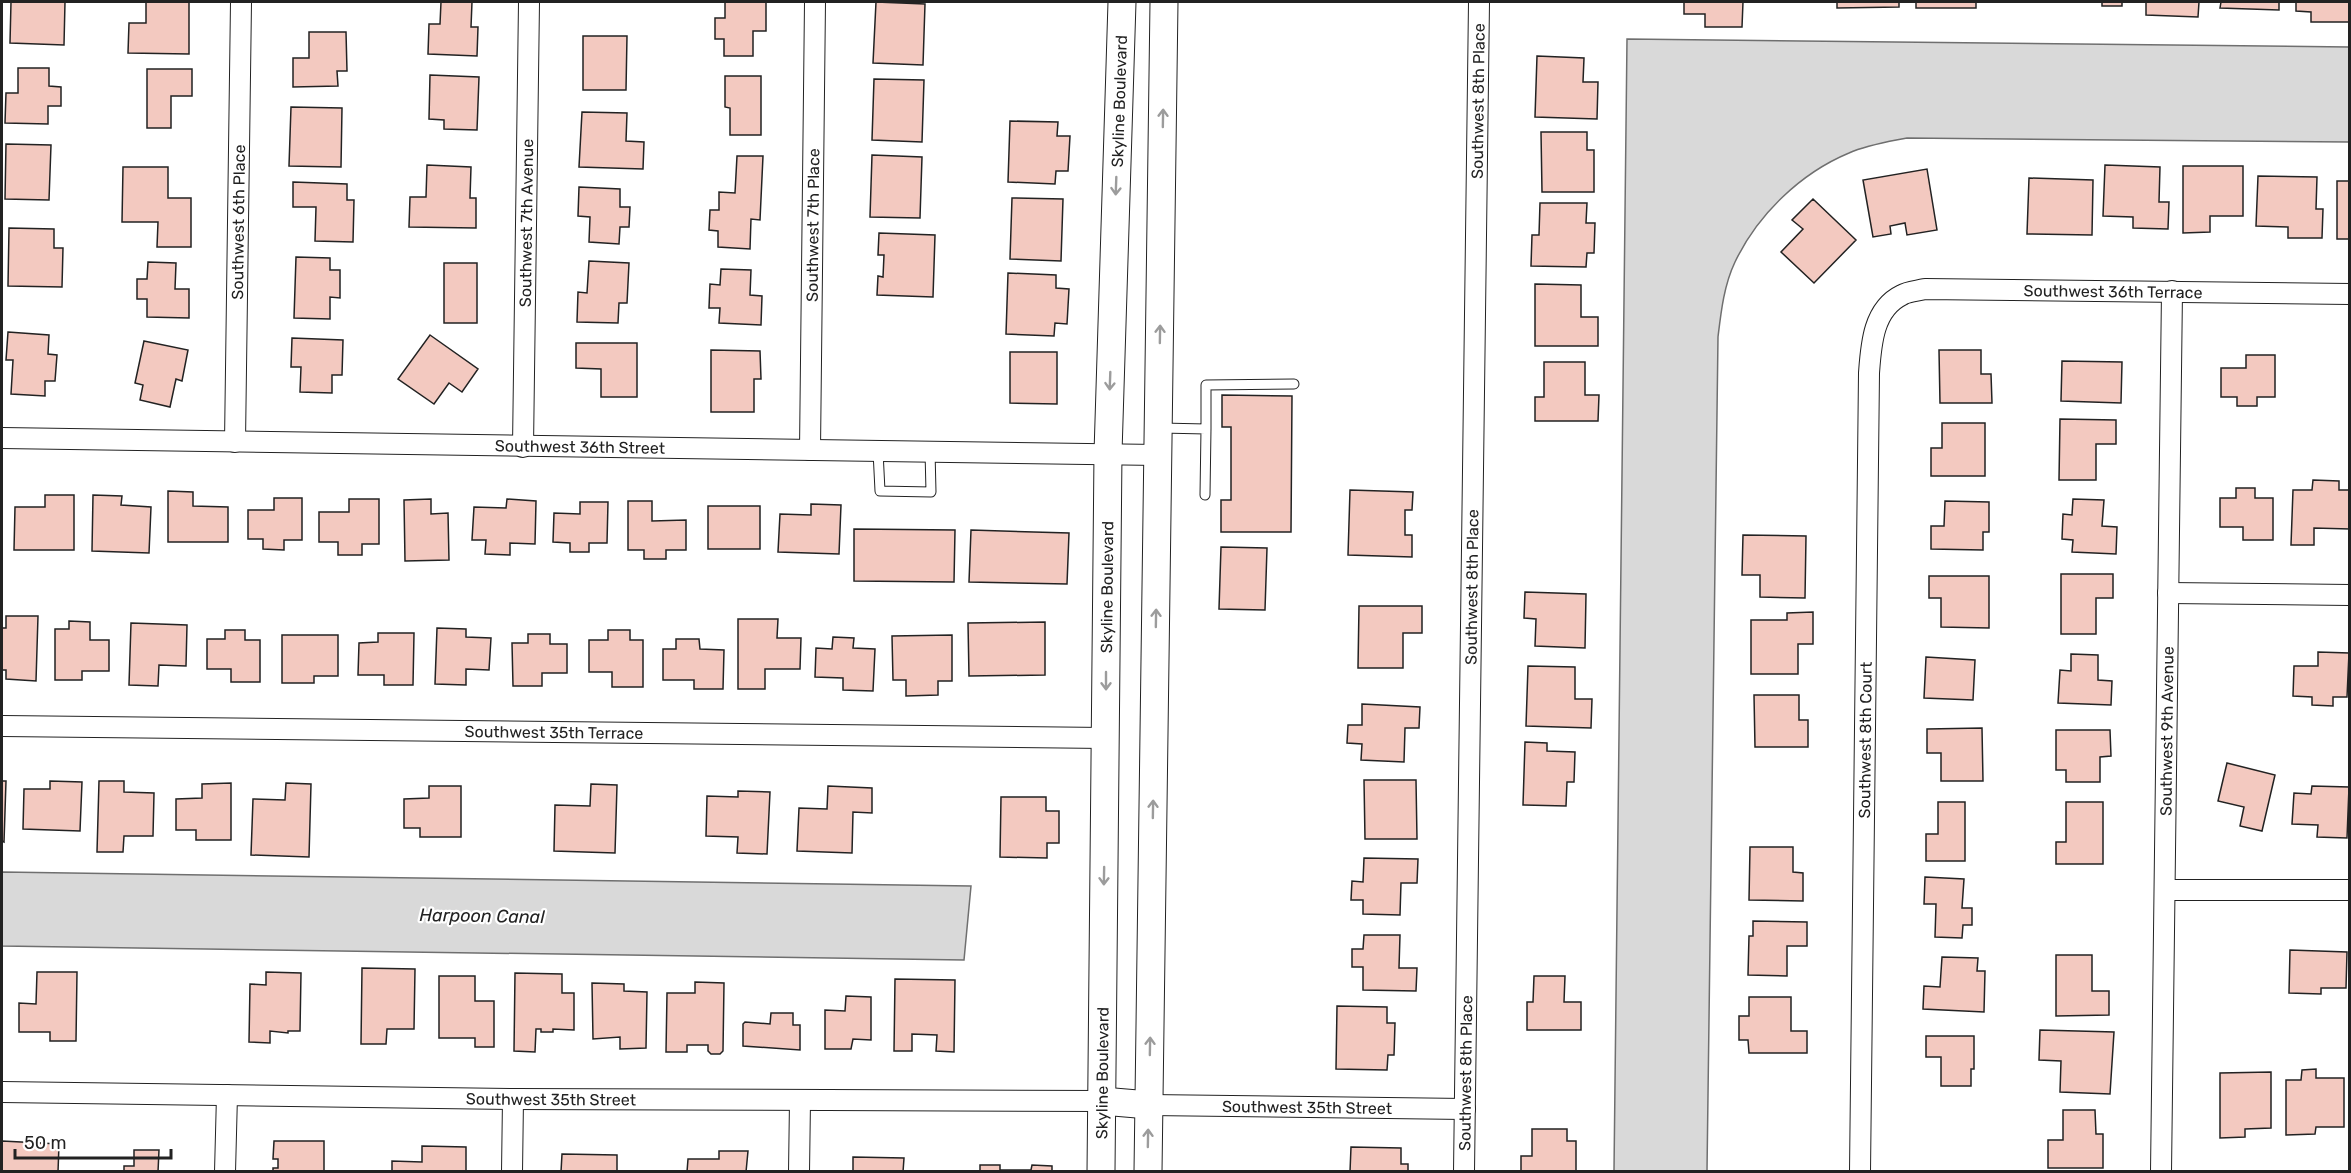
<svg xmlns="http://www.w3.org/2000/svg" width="2351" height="1173" viewBox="0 0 2351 1173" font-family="Rubik,sans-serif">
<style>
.water{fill:#d9d9d9;stroke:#6f6f6f;stroke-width:1.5}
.building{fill:#f3c9c0;stroke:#222;stroke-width:1.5}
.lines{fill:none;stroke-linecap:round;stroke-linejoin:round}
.lane-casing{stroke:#222;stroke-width:11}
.street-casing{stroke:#222;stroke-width:22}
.secondary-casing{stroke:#222;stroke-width:29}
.lane{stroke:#fff;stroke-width:9}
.street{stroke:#fff;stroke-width:20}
.secondary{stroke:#fff;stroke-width:27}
.oneway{stroke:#9c9c9c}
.labels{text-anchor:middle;stroke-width:4.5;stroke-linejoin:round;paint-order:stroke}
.street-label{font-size:16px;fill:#222;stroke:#fff}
.water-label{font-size:18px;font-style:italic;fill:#222;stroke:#fff}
</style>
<rect width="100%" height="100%" fill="#fff"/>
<path class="water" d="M1627,39L2349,47V142L1907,138C1887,142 1867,145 1849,153C1801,173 1758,214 1735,262C1724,285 1721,312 1718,337L1707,1171H1614Z
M2,872L971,886L964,960L2,946Z"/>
<path class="building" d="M11,2H65L64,45L10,43Z
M146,2H189V54L128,53L129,23H146Z
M441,2H472L471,27H478L477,56L428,54L429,24H440Z
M725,2H766V31H753V56H724V39H715V18H725Z
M876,2L925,4L923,65L873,63Z
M1684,2H1743L1742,27H1705V14H1684Z
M1837,2H1899V7L1837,8Z
M1916,2H1976V8H1916Z
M2102,2H2122V6H2102Z
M2146,2H2199L2198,17L2146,15Z
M2221,2H2279V10L2220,8Z
M2296,2H2350V22H2311V12L2296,11Z
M309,32H346L347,71H337L338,86L293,87V58H309Z
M583,36H627L626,90H583Z
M1537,56L1584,58L1583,82H1598L1597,119L1535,117Z
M18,68H49V86L61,87V106H48V124L5,123L6,93H18Z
M147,69H192V96H171V128H147Z
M430,75L479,77L477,130L444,129V120L429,119Z
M725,76H761V135H730V108L725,107Z
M874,79L924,80L922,142L872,140Z
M291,107L342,108L341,167L289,166Z
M582,112L627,113L626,141L644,142L643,169L579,167Z
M1010,121L1058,122L1057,136H1070L1068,171H1056L1055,184L1008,182Z
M1541,132H1587V150H1594V192H1542Z
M6,144L51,145L49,200L5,199Z
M872,155L922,157L920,218L870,217Z
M737,156H763L760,220L751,219L750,249L718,247V231L709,230L710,210H719V192L735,193Z
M427,165L471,167L470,198H476V228L409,227L410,197H426Z
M2105,165L2160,167L2159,202H2169L2168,229L2133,228V217L2103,216Z
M2183,166H2243V216H2210V232L2183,233Z
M123,167H168V198H191V247H157L158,222H122Z
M1927,169L1937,230L1907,235L1905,223L1890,226L1891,234L1873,237L1863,180Z
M2258,176L2317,177L2316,209H2323L2322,238H2288V227L2256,226Z
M2029,178L2093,180L2092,235L2027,234Z
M2337,181H2350V239H2337Z
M293,182L347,184V200H354L353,242L315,241L316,207H293Z
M579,187L620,189V207H630L629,227H620L619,244L589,242L590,217L578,216Z
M1012,198L1063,199L1061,261L1010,259Z
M1813,199L1856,240L1814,283L1781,252L1803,229L1792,220Z
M1540,203H1587L1586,223H1595L1594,253H1587L1586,267L1531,266L1532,235H1539Z
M9,228L54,229V248H63L62,287L8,286Z
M879,233L935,235L933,297L877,295L878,276L883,277L884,255H878Z
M296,257L330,258V270H340V298L330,297V319L294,318Z
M589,261L629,263L627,303H619L618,323L577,322L578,292L587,293Z
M148,262L176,263L175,289H189V318L147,317V299H137V279H147Z
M444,263H477V323H444Z
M721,269L751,270L750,295L762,296L761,325L719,323L720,308H709L710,284L720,285Z
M1008,273L1056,275V288L1069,289L1067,324L1055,323L1054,336L1006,334Z
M1535,284L1581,285V317H1598V346H1535Z
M8,332L49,335L48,354L57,355L55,381H45V396L11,394L13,360H6Z
M430,335L478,369L462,392L449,383L434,404L398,379Z
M292,338L343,340L342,375H332V393L300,392L301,367H291Z
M144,341L188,350L182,381L176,379L170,407L140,400L143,385L135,383Z
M576,343H637V397H601V369L576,368Z
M711,350L760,351L761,379H754V412H711Z
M1939,350H1981V374H1991L1992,403H1940Z
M1010,352H1057V404L1010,403Z
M2246,355H2275V397H2257V406H2237V397H2221V368H2246Z
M2062,361L2122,362L2121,403L2061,401Z
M1544,362H1585V395H1599L1598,421H1535V397H1544Z
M1222,395L1292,396L1291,532H1221V500H1231V427H1222Z
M2060,419L2116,420V444H2096V480H2059Z
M1942,423H1985V476H1931V448H1942Z
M2313,480L2339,481V490H2350V529L2314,528V545H2291L2293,490H2312Z
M2236,488H2255V498H2273V540H2243V527H2220V498H2236Z
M1350,490L1413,492L1412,510H1405V535H1412V557L1348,555Z
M168,491L193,492V506L228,507V542H168Z
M45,495H74V550H14L15,507H45Z
M93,495L122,496L121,505L151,507L149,553L92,551Z
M274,498H302V540H284V550L263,549V539H248V510H274Z
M349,499H379V544H362V555H338V542H319V512H349Z
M431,499V514L448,513L449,560L405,561L404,500Z
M507,499L536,501L535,544L510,543V555L485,554L486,540H472L474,507L506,508Z
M2073,499L2104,500L2102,526L2117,527L2116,554L2072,552L2073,540L2062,539L2063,514L2072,515Z
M628,501H652V521L686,520V550H666V559H644V550H628Z
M1945,501L1989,502V532H1983V550L1931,549V526H1944Z
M580,502H608L607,543H589V552H570V543L553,542L554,513L580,514Z
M811,504L841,505L839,554L778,552L780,514L811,515Z
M708,506H760V549H708Z
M854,529L955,530L954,582L854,581Z
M971,530L1069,533L1067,584L969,582Z
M1743,535L1806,536L1805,598L1760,597V575H1742Z
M1221,547L1267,548L1265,610L1219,609Z
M2061,574H2113V598H2096V634H2061Z
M1929,576H1989V628L1941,627V598H1929Z
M1525,592L1586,594L1585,648L1535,646L1536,619L1524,618Z
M1359,606H1422V633H1403V668H1358Z
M1813,612V644H1798V674H1751V620H1787V613Z
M6,616H38L36,681L6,679V670H2V628H6Z
M738,619H778L777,638H801L800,669H765V689H738Z
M69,621L90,622V640H109V671H82V680H55V629H69Z
M1045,622V675L969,676L968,623Z
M131,623L187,625L186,666L159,665L158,686L129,685Z
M437,628L466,629V637L491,638L489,670L466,669V685L435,684Z
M225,630H245V640H260V682H231V669H207V639H225Z
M608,630H630V640H643V687H612V672H589V640H608Z
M378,633H414L413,685H384V675H358L359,643L378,642Z
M528,634H550V644H567V673H542V686H513L512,643H528Z
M282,635H338V676H314V683H282Z
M952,635V681H938V695L906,696V680H893L892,636Z
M833,637L854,638L853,648L875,649L873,691L843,690V678L815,677L816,648L832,649Z
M676,639H699L700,649L724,650L723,689H694V680H663V649H676Z
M2318,652L2349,653L2347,697H2333V706L2312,705V697L2293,696L2294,666H2318Z
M2071,654L2098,655V680L2112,681L2111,705L2058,703L2060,670L2071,671Z
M1926,657L1975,660L1973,700L1924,698Z
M1528,666L1575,667V699H1592L1591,728L1526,726Z
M1754,695H1799V720H1808V747H1755Z
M1362,704L1420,707L1419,728H1405L1404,762L1361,760L1362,744L1347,743L1348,725H1362Z
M1982,728L1983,781H1941V753H1927V729Z
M2056,730H2110L2111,756L2100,757V782H2066V770H2056Z
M1525,742L1547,743V751L1575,752L1574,782H1567L1566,806L1523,805Z
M2227,763L2275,775L2262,831L2240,826L2244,807L2218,801Z
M1364,780H1416L1417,839H1365Z
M2,781H6L4,842L2,841Z
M50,781L82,782L80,831L23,829L24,789H50Z
M99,781H124V792L154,793L153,836H124L123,852H97Z
M231,783V840H196V830H176V799L202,798V784Z
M286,783L311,784L309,857L251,855L253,799L285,800Z
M591,784L617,785L615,853L554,851L555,805L590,806Z
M429,786H461V837H420V828H404V799L429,798Z
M828,786L872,788V813L853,812L852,853L797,851L799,808L827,809Z
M2312,786L2349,787L2347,838L2317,837L2318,825L2292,824L2294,793L2311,794Z
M738,791L770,792L767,854L737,853L738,837L706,836L707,796L738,797Z
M1001,797H1046V811H1059V843H1047V858L1000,857Z
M1938,802H1965V861H1926V834H1938Z
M2066,802H2103V864H2056V842H2066Z
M1750,847H1793V872L1803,873V901L1749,900Z
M1364,858L1418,859L1417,883H1401L1400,915L1363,914V900H1351L1352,881L1363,882Z
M1925,877L1964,879L1962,908H1972V925H1963L1962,938L1935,937L1936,904H1924Z
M1753,921L1807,922V946H1787V976L1748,975L1749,936H1753Z
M1364,935H1400L1399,968H1417L1416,991L1363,990V967H1352V949H1363Z
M2290,950L2347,952L2346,988H2321V994L2289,993Z
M2056,955H2092V991H2109V1015L2056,1016Z
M1942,957L1978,958L1977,971H1985L1984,1012L1923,1009L1924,986L1940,987Z
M362,968L415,969L414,1029H387L386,1044H361Z
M37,972H77L76,1041H50V1032H19V1003L36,1004Z
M266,972L301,973L300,1031H288V1033L270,1031V1043L249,1042L250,984L266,985Z
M515,973L562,974V993H574V1030L553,1029V1032H541V1029H536L535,1052L514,1051Z
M439,976H475V1001H494V1047H475V1038H439Z
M1534,976H1565L1564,1002H1581V1030H1527V1002H1533Z
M895,979L955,980L954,1052L936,1051L937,1035L912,1034V1051H894Z
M695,982L724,983L723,1051L720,1054H711L708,1051V1045H687V1052H666L667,993H695Z
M592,983L624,984V991L647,992L646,1048L620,1049V1037L593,1039Z
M846,996L871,997V1040L853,1039L851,1049H825V1010L845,1011Z
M1749,997H1791V1031H1807V1053H1749L1748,1040H1739V1016H1749Z
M1337,1006L1387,1007V1023H1395L1394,1055H1388L1387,1070L1336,1069Z
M771,1013H793V1025H800V1050L743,1046V1024L745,1022L770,1024Z
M2040,1030L2114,1032L2110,1094L2060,1092L2061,1061L2039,1060Z
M1926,1036H1974V1069H1971V1086H1941V1057H1926Z
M2316,1069V1078H2344V1127H2316L2315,1134L2286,1135V1080H2301L2302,1070Z
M2271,1072V1128L2245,1129V1137L2220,1138V1073Z
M2063,1110H2095L2096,1134H2103V1168H2048V1140H2063Z
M1532,1129H1567V1141H1576V1172H1521V1156H1532Z
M2,1141L59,1144L58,1172H2Z
M274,1141H324V1172H273V1168H278V1159H273Z
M422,1146L466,1147V1172H392V1161L422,1162Z
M1351,1147L1401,1148V1164H1408V1172H1350Z
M134,1150H159L158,1172H124V1166H134Z
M719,1151H748L746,1172H687L688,1159H719Z
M562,1154L617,1155V1172H561Z
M853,1157L904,1158L903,1172L853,1171Z
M980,1165H1000V1170H1031L1032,1165L1052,1166V1172H980Z"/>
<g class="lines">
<g class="lane-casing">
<path id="lane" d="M1161,428L1206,429V385L1294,384
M878,451L880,491L931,492L930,451
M1205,495L1206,429"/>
</g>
<g class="street-casing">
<g id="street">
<path id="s1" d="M2,438L1158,455"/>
<path id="s2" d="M235,442L241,2"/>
<path id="s3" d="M523,447L529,2"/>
<path id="s4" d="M810,450L815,2"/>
<path d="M2168,593L2350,595"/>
<path id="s5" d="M2,726L1105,738"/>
<path d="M2166,890H2350"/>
<path id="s6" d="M2,1092L513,1099L1102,1101"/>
<path id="s7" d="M1149,1105L1465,1109"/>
<path d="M225,1172L227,1095"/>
<path d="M512,1172L513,1099"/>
<path d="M799,1172L800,1101"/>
<path id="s8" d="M1464,1172L1479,2"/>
<path id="s9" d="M1860,1172L1869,373C1871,345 1873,309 1902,295C1908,291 1917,291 1925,289L2350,294"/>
<path id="s10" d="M2161,1172L2172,291"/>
</g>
</g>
<g class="secondary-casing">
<g id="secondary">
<path d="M1102,1101L1149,1105"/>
<path id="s11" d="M1101,1172L1108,453L1122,2"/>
<path d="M1148,1172L1164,2"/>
</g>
</g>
<use href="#lane" class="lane"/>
<use href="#street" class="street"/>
<use href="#secondary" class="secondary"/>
</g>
<defs><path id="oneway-shaft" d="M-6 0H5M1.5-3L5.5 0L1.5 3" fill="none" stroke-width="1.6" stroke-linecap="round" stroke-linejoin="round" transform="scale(1.5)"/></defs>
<g class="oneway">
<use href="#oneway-shaft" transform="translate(1163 118) rotate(-89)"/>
<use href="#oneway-shaft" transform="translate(1116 186) rotate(92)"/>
<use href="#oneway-shaft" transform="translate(1160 334) rotate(-89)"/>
<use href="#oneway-shaft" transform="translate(1110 381) rotate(92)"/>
<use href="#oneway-shaft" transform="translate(1156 618) rotate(-89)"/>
<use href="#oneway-shaft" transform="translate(1106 681) rotate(90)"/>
<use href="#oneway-shaft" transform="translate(1153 809) rotate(-89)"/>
<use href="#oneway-shaft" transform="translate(1104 876) rotate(91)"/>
<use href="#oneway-shaft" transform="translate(1150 1046) rotate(-89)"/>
<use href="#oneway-shaft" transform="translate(1148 1138) rotate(-89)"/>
</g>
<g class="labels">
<g class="street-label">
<text dy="6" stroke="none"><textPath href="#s11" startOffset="1071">Skyline Boulevard</textPath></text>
<text dy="6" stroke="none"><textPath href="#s8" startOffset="1071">Southwest 8th Place</textPath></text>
<text dy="6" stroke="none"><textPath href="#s2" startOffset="220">Southwest 6th Place</textPath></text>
<text dy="6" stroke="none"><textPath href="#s3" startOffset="224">Southwest 7th Avenue</textPath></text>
<text dy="6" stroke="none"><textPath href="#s4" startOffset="225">Southwest 7th Place</textPath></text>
<text dy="6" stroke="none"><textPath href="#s9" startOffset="1100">Southwest 36th Terrace</textPath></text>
<text dy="6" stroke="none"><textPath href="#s1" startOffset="578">Southwest 36th Street</textPath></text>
<text dy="6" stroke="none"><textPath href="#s11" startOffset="585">Skyline Boulevard</textPath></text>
<text dy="6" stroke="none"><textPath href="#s8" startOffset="585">Southwest 8th Place</textPath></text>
<text dy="6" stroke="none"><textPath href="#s10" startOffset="441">Southwest 9th Avenue</textPath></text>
<text dy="6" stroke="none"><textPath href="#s5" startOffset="552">Southwest 35th Terrace</textPath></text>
<text dy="6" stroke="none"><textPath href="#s9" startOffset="432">Southwest 8th Court</textPath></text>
<text dy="6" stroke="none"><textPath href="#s11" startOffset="99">Skyline Boulevard</textPath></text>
<text dy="6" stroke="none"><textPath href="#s8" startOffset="99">Southwest 8th Place</textPath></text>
<text dy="6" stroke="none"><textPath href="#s6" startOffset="549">Southwest 35th Street</textPath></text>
<text dy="6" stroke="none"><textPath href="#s7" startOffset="158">Southwest 35th Street</textPath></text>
</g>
<g class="water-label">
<text transform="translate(482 916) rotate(1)" y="6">Harpoon Canal</text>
</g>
</g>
<rect width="2351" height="1173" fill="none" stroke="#222222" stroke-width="6"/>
<path d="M15 1149v9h156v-9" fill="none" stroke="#222222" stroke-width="3"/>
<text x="24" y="1149" font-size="18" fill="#222222" stroke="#ffffff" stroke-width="4.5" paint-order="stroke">50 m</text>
</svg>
